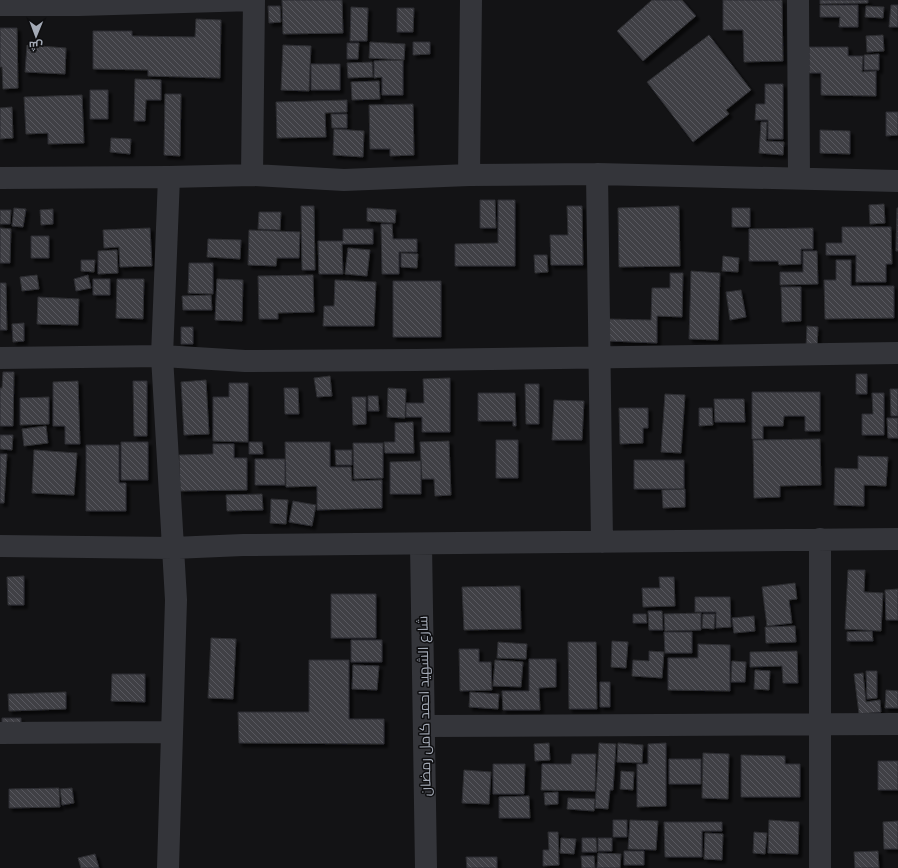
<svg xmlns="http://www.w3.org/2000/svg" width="898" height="868" viewBox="0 0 898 868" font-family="'Fira Sans',Cairo,sans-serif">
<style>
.building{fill:url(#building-back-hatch);stroke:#2d2d31;filter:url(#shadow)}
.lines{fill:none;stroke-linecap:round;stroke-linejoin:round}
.minor{stroke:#34353a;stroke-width:22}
.labels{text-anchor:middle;stroke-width:3;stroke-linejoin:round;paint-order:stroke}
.street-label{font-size:14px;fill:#a4aab6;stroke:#0e0e10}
</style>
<defs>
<pattern id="building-back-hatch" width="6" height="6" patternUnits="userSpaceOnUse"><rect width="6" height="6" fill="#3f4045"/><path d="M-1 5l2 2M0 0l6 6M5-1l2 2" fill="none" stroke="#58595e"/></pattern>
<filter id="shadow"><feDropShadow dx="3.5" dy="3.5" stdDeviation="1" flood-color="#0009"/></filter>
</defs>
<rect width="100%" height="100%" fill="#131315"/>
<path class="building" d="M282,0H342L343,33L283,34Z
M652,0H682L696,16L643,61L617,31Z
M723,0H782L783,61L744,62L743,30H723Z
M820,0H868V3L820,4Z
M820,5H858V27H839L840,17H820Z
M891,5H898V27H889Z
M268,6H280L281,22L269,23Z
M866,6L884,7L883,18L865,17Z
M351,7L368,8L367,41H350Z
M397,8H414L413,32H397Z
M196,19L221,20L220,78L148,76V70L93,69V31H132V36L195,37Z
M0,28H17L18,88L3,89L2,67H0Z
M709,35L751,90L726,110L729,114L693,142L647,82Z
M883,35L884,51L867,52L866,36Z
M370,42L405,44L404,60L369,58Z
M413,42H430V54L413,55Z
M347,43H359L358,59H347Z
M27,45L66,48L65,74L25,72Z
M283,45L311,46L309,91L281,90Z
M809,47H848V56H863L862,72L876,71V96L821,95V73H809Z
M879,54V70H864V55Z
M403,60V95H382V77L374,78V61Z
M372,62L373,77L348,78L347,63Z
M311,64H340V90H311Z
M135,79L161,80V100H146L145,121H134Z
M379,81L380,99L352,100L351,82Z
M765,84H783V139H768V120H755L756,104H765Z
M90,90H108V119H90Z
M165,94H181L180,156L164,155Z
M82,95L84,143L48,144V133L26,134L24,97Z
M347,100V112L325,113L326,137L277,138L276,102Z
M413,104L414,155L390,156V149H370L369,105Z
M12,107L13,138L0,139V108Z
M886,112H898V135L886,136Z
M331,114H347V128H332Z
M761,122H767L766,141L784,142L783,155L759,153Z
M334,129L364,131L363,157L333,155Z
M820,130L850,131V154L820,153Z
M111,138L131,139L130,154L110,152Z
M480,200H495L496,228H480Z
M498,200H515V266H455V244L498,243Z
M884,204L885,223L870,224L869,205Z
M301,206H314L315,270H302Z
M567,206H582L583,265H551L550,235H568Z
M679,206L680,266L619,267L618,208Z
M14,208L26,209L23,227L12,226Z
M367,208L396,210L395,223L367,221Z
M732,208H750V227H732Z
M897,208H898V251H896Z
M53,209V224L41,225L40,210Z
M0,210H11L10,224H0Z
M259,212H281L280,230L258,229Z
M381,224H392L393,239H417V252H399V274H382Z
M842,227H891L892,264H886V282H856V255H826V243H842Z
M0,228L11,229L10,263H0Z
M150,228L152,266L120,267L119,247L104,248L103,230Z
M813,228V249H801V264L779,265L778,261H749V229Z
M343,229H373V244H342L343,274H319L318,241H343Z
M249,230L300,232L299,258H277L276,266L248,265Z
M31,236H49V258H31Z
M208,239L241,240L240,259L207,257Z
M348,248L370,250L367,276L345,274Z
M117,250L118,273L98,274V251Z
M803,251H817L818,284L780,285V272H803Z
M401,253L418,254L417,268L401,267Z
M534,255H547L548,272L535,273Z
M723,256L739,258L738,272L722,271Z
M81,260H95L94,272L81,271Z
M836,260H851V286H894V318L825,319L824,280H836Z
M189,263H213V294L188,293Z
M691,271L720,273L718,340L689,339Z
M670,273H683L682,317L657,316V343L609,341V319L651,320L652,288H670Z
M37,275L39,289L22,291L20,277Z
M88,275L91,288L76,291L74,279Z
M313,275L314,312L278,313V319H259L258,276Z
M93,279H110V295H93Z
M117,279H144L143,319L116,318Z
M217,279L243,280L242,321L215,320Z
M335,280L376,282L374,326H323L324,306H334Z
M393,281H441V337H393Z
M0,283H6L7,330H0Z
M781,287H801V321L782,322Z
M741,290L746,317L730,320L726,292Z
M211,295L212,310H183L182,296Z
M38,297L79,299L78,325L37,324Z
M24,323V341L13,342L12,324Z
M807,326L818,327L817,348L806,347Z
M181,327H193V344H181Z
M3,372H14L13,426H0V388H2Z
M856,374H867V394H856Z
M330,376L332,396L317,397L314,378Z
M450,378V432H422V417H406V403H424L423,379Z
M206,380L209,434L184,435L181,382Z
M78,381L80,444H65V426H53V382Z
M133,381H147V436H134Z
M229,383H248V442L213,441V397H229Z
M525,384H539V424H526Z
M284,388H298L299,414H285Z
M388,388L406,389L405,418L387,417Z
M890,389H898V416H891Z
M752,392H820V431H805V416H784L783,426H763V439H752Z
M478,393H515L516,426H513V421H478Z
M872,393H884V435H862V414H873Z
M665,394L685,395L681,453L661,452Z
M368,396H378L379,411H368Z
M49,397V424L20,425V398Z
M352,397H366V424L353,425Z
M714,399H744L745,422H715Z
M554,400L584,401L582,440H552Z
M619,408H648V428H643V443L620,444Z
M699,408H712L713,425L699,426Z
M887,418H898V438H888Z
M413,422L414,453H385L384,442H395V423Z
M46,426L48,443L24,446L22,429Z
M0,435H13L12,450L0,449Z
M820,439L821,485L780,486V497L754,498L753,440Z
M496,440H518V478H496Z
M449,441L451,495L435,496L434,479H422L420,442Z
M121,442H148V480H121Z
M249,442H262L263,454H249Z
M285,442H330V467H351L352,481L382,480V508L317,510V486L286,487Z
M353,443H383V478L354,479Z
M213,444H234V458H247V490L180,491L179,455L213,454Z
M86,445H119V483H126V511H86Z
M34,450L77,453L74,495L32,493Z
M335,450H352V465H336Z
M0,454H7L4,503H0Z
M858,456L888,457L886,486L864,485V506L834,505L835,468L858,469Z
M255,459H285V485H255Z
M634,460H684V489H634Z
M421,461V494H390V462Z
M685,489V507L663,508L662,490Z
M262,494L263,510L227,511L226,495Z
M271,499L288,500L286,524L270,523Z
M293,501L316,505L312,526L289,522Z
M848,570H865L864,592L883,593L881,631L845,629Z
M24,576V605H8L7,577Z
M659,577H674L675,606L643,607L642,588H660Z
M795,583L797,599L789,600L792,623L767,626L762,587Z
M520,586L521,629L464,630L462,587Z
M898,589V620H886L885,590Z
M331,594H376V638H331Z
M695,597H730L731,627L716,628V612H695Z
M648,611H662L663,630H649Z
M701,613V630L665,631L664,614Z
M633,614H646L647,623H633Z
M703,614H715L714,629L702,628Z
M754,616L755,631L734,633L732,618Z
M795,626L796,642L766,643L765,627Z
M872,631L873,641H847V632Z
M664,632H692V653H665Z
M211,638L236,639L233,699L208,698Z
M351,640H382V662H351Z
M612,641L628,642L626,668L611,667Z
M498,642L527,644L526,659L497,658Z
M568,642H596L597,709H569Z
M698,644L730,645V691L668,690V658H698Z
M459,649H479V662H491L492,690L460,691Z
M649,651L664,652L662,678L632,676L633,660L649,661Z
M797,651L798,683H783L782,666L750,667V652Z
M529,659H556V687L539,688L540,710H503L502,691H529Z
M309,660H349V719H384V744L239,743L238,712H309Z
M495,660L523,662L521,687L493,686Z
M732,661L746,662L745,682H731Z
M353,665L379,666L377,690L352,689Z
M755,670L770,671L769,690L754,689Z
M866,671H877V698L867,699Z
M863,673L866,702L880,700L881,712L859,714L854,674Z
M112,674H145V702L111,701Z
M600,682H610V707H600Z
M886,690L898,691V708H885Z
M66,692V709L9,711L8,694Z
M470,692L499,694L498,709L469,707Z
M2,718H21V727H2Z
M549,743L550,760L535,761L534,744Z
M599,743L616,744L613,790H610L608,809L595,808Z
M618,743L643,745L642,763L617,762Z
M666,743V806L637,807V764H648V744Z
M703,753L729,754L728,799L702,798Z
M572,754H596L595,791L541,790L542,764H571Z
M741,755L785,756V764H800V797H741Z
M669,759H701V784H669Z
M878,761H898V790H878Z
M493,764H525L524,794H493Z
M464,770L491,772L489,804L462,803Z
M621,771L634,772L633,790L620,789Z
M59,788L60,807L9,808V789Z
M72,788L74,803L62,805L60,789Z
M558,792V804L545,805L544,793Z
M529,796L530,818H499V797Z
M568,798L595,799L594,811L567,809Z
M613,820H627V837H613Z
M630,820L658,821L656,850L628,849Z
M769,820L799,822L798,854L768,853Z
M898,821V849H884L883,822Z
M664,822H722V831H702V857H665Z
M548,832H558L559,865L543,866V850H549Z
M754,832L767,833L765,854L753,853Z
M705,833L723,834L722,860L704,859Z
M561,838L576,839L574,854L560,853Z
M582,838H596L597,852H582Z
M598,838H612V851H598Z
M624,851H644V865H624Z
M878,851L879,868H855L854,852Z
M598,853L621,854L620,868H597Z
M95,854L99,868H81L78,858Z
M581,856H594L595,868H582Z
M466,857H497V868H467Z"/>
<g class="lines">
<path class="minor" d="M798,0L799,178
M0,5H79L254,0L252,175
M597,174L602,542
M469,175L471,0
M0,178L169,177L252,175L344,180L469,175L597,174L898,181
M0,358L162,356L245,361L416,360L898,353
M421,544L426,868
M0,546L173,548L243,545L898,539
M424,726L898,724
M0,733L172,732
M168,868L176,600L162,356L169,177
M820,868V539"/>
</g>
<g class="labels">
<g class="street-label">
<text transform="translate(424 706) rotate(-91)" y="5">شارع الشهيد احمد كامل رمضان</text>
</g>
</g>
<g transform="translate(36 36) rotate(181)" stroke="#0e0e10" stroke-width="3" paint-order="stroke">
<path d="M0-3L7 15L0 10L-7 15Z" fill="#a4aab6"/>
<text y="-6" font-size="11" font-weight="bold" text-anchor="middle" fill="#a4aab6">ش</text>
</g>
</svg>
